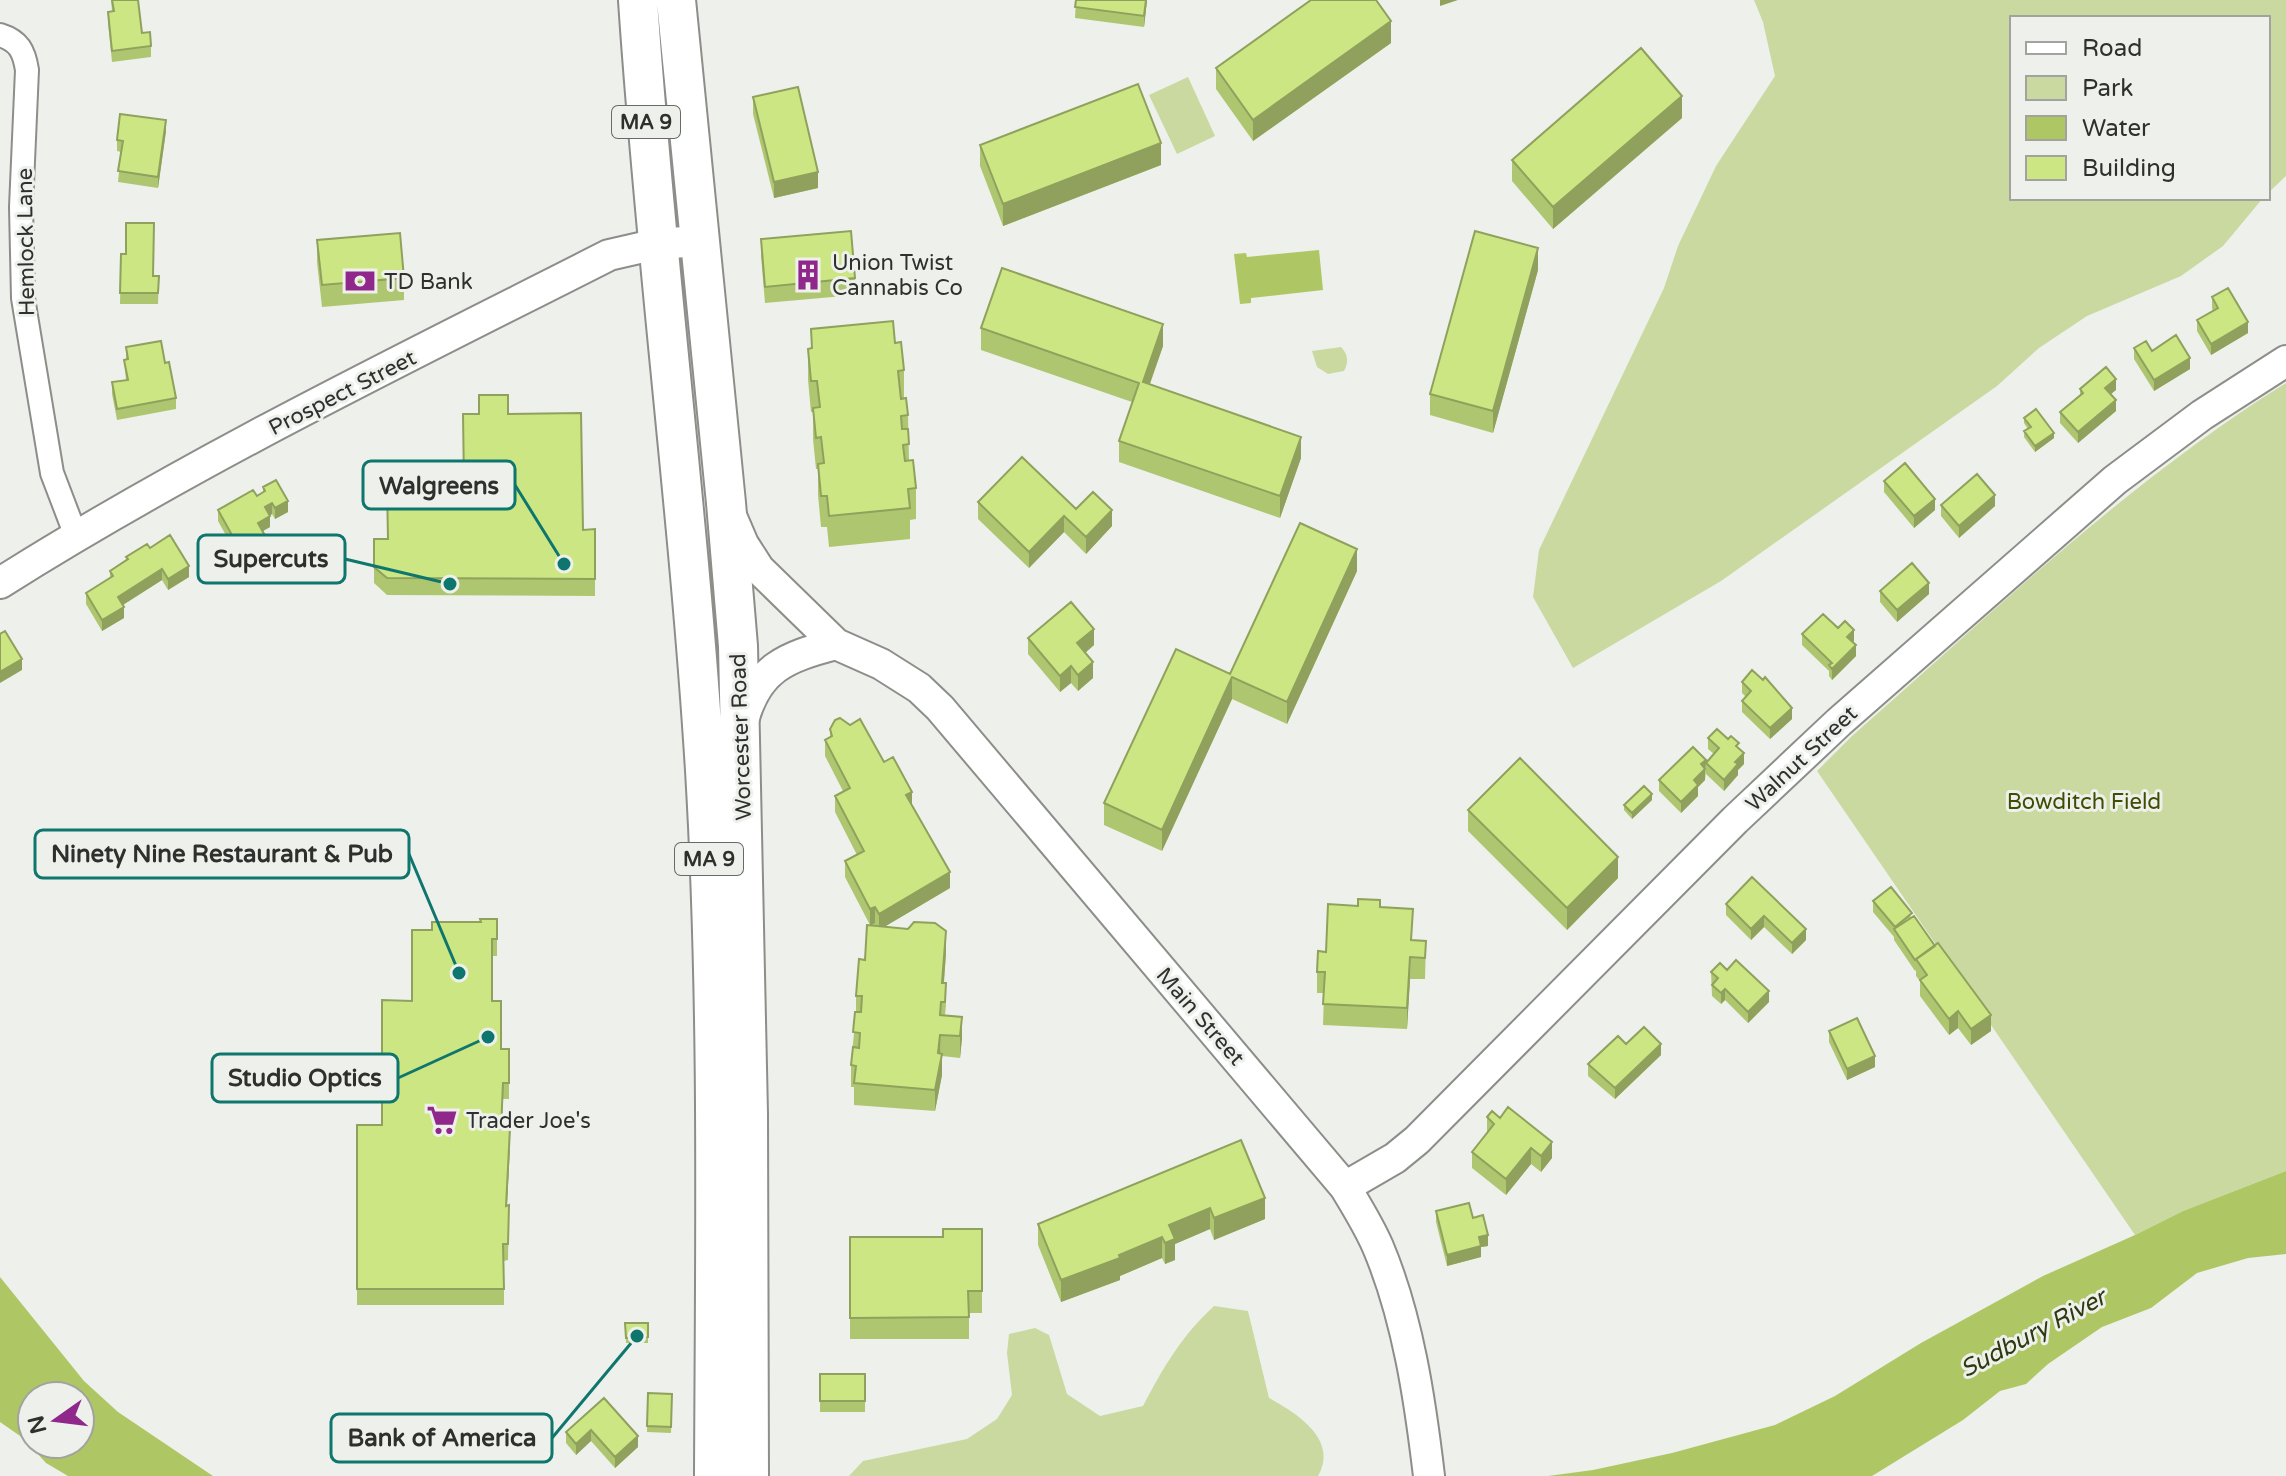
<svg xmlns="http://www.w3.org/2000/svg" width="2286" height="1476" viewBox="0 0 2286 1476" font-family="'Varela Round',sans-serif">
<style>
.green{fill:#c9d9a0}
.water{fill:#aec764;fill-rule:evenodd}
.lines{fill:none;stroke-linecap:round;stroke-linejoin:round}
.street-casing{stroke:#8d8e8a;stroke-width:26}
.secondary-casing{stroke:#8d8e8a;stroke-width:34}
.highway-casing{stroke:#8d8e8a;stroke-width:42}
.street{stroke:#fff;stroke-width:22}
.secondary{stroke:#fff;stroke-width:30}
.highway{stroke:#fff;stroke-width:38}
.wall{fill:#afc671}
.shaded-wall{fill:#8fa15c}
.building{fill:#cce683;stroke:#8fa15c;stroke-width:2}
.labels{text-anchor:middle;stroke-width:6;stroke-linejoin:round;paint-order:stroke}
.shield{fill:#eef0eb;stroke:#686a67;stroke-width:2}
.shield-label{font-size:20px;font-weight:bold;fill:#2f302e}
.street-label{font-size:22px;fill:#2f302e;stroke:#eef0eb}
.poi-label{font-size:22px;fill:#2f302e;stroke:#eef0eb;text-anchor:start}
.park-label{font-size:22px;fill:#3f4d00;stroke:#eef0eb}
.water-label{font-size:24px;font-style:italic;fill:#2f3910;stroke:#eef0eb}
.leader{fill:none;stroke:#0f766e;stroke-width:3}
.callout-dot{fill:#0f766e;stroke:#eef0eb;stroke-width:3}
.callout{fill:#eef0eb;stroke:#0f766e;stroke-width:3}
.callout-label{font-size:24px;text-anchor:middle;font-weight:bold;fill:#2f302e}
</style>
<rect width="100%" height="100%" fill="#eef0eb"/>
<path class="green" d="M1754,0H2286V176L2268,193V18H2012V198H2263L2223,246L2181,276L2087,316L2039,348L1997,386L1721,581L1573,668L1533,597L1539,550L1664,288L1678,246L1716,166L1775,76L1763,22Z
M1188,77L1215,136L1177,154L1149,95Z
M1341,347C1348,354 1349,362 1344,371L1328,374L1317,367L1312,351Z
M2286,383V1171L2183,1211L2135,1235L1817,771L1852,736C1992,613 2127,482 2286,383Z
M1214,1306L1248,1311L1269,1398C1296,1413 1339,1439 1318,1476H849L863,1461L967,1439L997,1419L1012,1395L1007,1353L1009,1334L1035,1328L1049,1335L1067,1394L1100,1416L1143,1406C1165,1365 1180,1338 1214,1306Z"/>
<path class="water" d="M1319,250L1323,290L1251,298V303L1240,304L1234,254L1246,253L1247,257Z
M2286,1171V1254L2248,1258L2197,1273L2151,1308L2102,1327L2048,1364L2026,1384L2000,1391L1963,1420L1872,1476H1548L1593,1470L1672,1453L1775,1425L1835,1396L1921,1343L2043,1276L2135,1235L2183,1211Z
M0,1277L84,1381L118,1412L213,1476H68L46,1463L23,1438L0,1422ZM80,1396V1444H32V1396Z"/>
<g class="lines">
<g class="street-casing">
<path id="street" d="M0,35C19,41 24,51 27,70L21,207L23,298L52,473L76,536"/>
</g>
<g class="secondary-casing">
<path id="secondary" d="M731,516L743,544L759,569L836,644L881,664L919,688L940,708L1345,1187C1357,1207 1369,1226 1378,1247C1408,1318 1420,1400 1429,1476
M0,583C195,460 404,359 609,255L657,244L699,241
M743,721C757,668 786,657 836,644
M1345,1187L1395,1158L1417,1140L1735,820L1839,722L2115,480L2202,415L2286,361"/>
</g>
<g class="highway-casing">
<path id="highway" d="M638,0C655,257 689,513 705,770C719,1005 715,1241 714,1476
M676,0L726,503L738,646L748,1114L749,1476"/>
</g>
<use href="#street" class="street"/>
<use href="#secondary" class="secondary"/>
<use href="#highway" class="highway"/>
</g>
<path class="wall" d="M111,0H138L142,33L151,46V57L112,62L108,23V12L112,11Z
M1076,0H1147L1144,27L1075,18Z
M1391,43L1253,141L1216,89V68Z
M753,97L818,188L774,198L753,114Z
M1682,118L1553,229L1512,181V160Z
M166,131L158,188L118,182L121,152L117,151V140Z
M980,145L1161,165L1003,226L980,166Z
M761,239L855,278V295L765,303L761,256Z
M317,240L404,278V300L322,307L317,262Z
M121,254L153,276H159L158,304H120Z
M1538,270L1493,433L1430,415V394Z
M2212,297L2248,333L2211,355L2197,331V320L2213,311L2212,308Z
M981,328L1163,346L1150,384L1301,458L1280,518L1119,462V441L1132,402L981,350Z
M811,329L895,343L904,370V398L908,415L909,460L916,488V519L910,520V539L829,547L827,527H821L818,495V469H816L813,439V412H811L808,380V349H811Z
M126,347L165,363L176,398V409L117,420L112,394V382L126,380L124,360L126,359Z
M2134,348L2152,351L2190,369L2154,391L2134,359Z
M2080,389L2116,390L2110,394L2116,411L2078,443L2060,423V412L2080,395Z
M508,414L583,530L595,529V596L387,595L374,583V539H388L463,485Z
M2024,418L2054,438L2035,452L2024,437V431L2028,429L2024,423Z
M1884,481L1935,510L1914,528L1884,492Z
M263,487L288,512L275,519L272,514L270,516V527L262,531L272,559L247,573L218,521V510L257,496L263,492Z
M978,502L1076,509L1112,526L1086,554L1064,532L1029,568L978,519Z
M1941,505L1995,506L1959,538L1941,516Z
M150,548L189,577L168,590L162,580L123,605L124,618L102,631L86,604V593L110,578V571L126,561V557Z
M1357,571L1287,724L1232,699L1162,851L1104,825V803L1230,674Z
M1880,591L1929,594L1897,622L1880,602Z
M1838,628L1854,641L1853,642L1856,656L1832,680L1829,676V671L1802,645V634Z
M1028,638L1094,645L1085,653L1093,678L1078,691L1071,683L1060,692L1028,654Z
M1742,682L1792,719L1770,739L1742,712V701L1746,697L1742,693Z
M830,729L884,762L912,805L950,888L884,927L946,953L944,983L946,1005L945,1015L962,1038L960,1058L942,1056V1075L935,1111L854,1105V1087H851V1065L856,1012V996L865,960L870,925L845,877V861L857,855L835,812V796L843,791L825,756V740L830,737Z
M1708,738L1739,749L1744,764L1738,770V775L1724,791L1706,774V763L1714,754L1708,749Z
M1706,760L1705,780L1698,787V796L1681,813L1659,791V780Z
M1652,800L1632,819L1624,810V805Z
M1468,810L1618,878L1567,930L1468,831Z
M1752,877L1806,940L1792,954L1764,927L1751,940L1726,915V904Z
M1873,901L1912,917L1991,1031L1971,1045L1958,1028L1949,1035L1920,996V981L1916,976V970L1915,971L1894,940V937L1873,912Z
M1380,907L1412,940L1426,941L1425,979H1410L1407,1029L1323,1025L1324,993H1317V972L1326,952Z
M497,919V956H492V1001L501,1049H509V1099H503L502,1129L510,1145L507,1206L509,1205L508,1260L504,1261V1305H357V1125H382L412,1001L432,930Z
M1727,970L1769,1002L1748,1023L1725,1000L1721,1004L1712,996L1711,972Z
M1829,1031L1875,1067L1847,1080L1829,1042Z
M1626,1044L1661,1055L1615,1099L1588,1076V1064Z
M1487,1117L1552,1158L1541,1172L1531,1164L1506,1195L1472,1168V1152L1487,1134Z
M1241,1140L1265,1219L1214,1240L1210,1229L1175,1244V1260L1165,1264L1162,1258L1120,1276V1280L1061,1302L1038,1245V1224Z
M1436,1211L1473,1218L1488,1246L1481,1247V1257L1447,1266L1436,1222Z
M982,1229V1313H969V1339H850V1237H943Z
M625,1323H648V1343H626Z
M820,1374H865V1412H820Z
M648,1393L672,1394L671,1433L647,1432Z
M604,1398L638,1447L615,1468L591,1441L576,1455L566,1443V1432Z"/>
<path class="shaded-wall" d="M1146,0H1147L1144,27V16Z
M1440,0H1458L1440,6Z
M1391,21V43L1253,141V120Z
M1682,96V118L1553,229V207Z
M166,120V131L158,188V177Z
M1161,143V165L1003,226V204Z
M818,172V188L774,198V182Z
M1538,248V270L1493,433V411Z
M2248,322V333L2211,355V344Z
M1163,324V346L1143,403V382Z
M2190,358V369L2154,391V380Z
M2116,379V390L2105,399V388Z
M2116,400V411L2078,443V432Z
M2054,433V438L2035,452V446Z
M1301,437V458L1280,518V496Z
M1995,495V506L1959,538V526Z
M1935,499V510L1914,528V516Z
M288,501V512L275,519V508Z
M272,503V514L265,518V507Z
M1112,510V526L1086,554V537Z
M270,516V527L258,534V523Z
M1064,516V532L1029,568V552Z
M272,548V559L247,573V562Z
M1357,549V571L1287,724V702Z
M189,566V577L168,590V579Z
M162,569V580L118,608V597Z
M1929,583V594L1897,622V610Z
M124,607V618L102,631V620Z
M1094,629V645L1077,660V643Z
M1854,630V641L1847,648V637Z
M1856,645V656L1832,680V669Z
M22,659V670L0,683V672Z
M1093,662V678L1078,691V675Z
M1071,666V683L1060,692V676Z
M1232,677V699L1162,851V830Z
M1792,708V719L1770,739V728Z
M1744,753V764L1738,770V775L1724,791V780L1735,762Z
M1706,760L1705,780L1698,787V796L1681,813V802L1694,780L1701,764Z
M912,792V808L906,795Z
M1652,794V800L1632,819V813Z
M1618,857V878L1567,930V908Z
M950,872V888L879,930V914Z
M875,907V923L870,926V909Z
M1764,916V927L1751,940V929Z
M1806,929V940L1792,954V943Z
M946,931V953L942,1005V983Z
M1410,957V979L1407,1029V1008Z
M1725,989V1000L1721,1004V993Z
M1769,991V1002L1748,1023V1012Z
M941,1002L940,1056L942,1054V1075L935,1111V1090Z
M1958,1011V1028L1949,1035V1019Z
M1991,1015V1031L1971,1045V1029Z
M962,1017V1038L960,1058V1036Z
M1661,1044V1055L1615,1099V1088Z
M1875,1056V1067L1847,1080V1069Z
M510,1128V1145L506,1222V1206Z
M1552,1142V1158L1541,1172V1156Z
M1531,1148V1164L1506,1195V1179Z
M1265,1198V1219L1214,1240V1218Z
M1210,1208V1229L1175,1244V1260L1165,1264V1243L1169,1225Z
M1488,1235V1246L1481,1247V1257L1447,1266V1255L1479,1237Z
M1162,1237V1258L1120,1276V1280L1061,1302V1280Z
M591,1430V1441L576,1455V1444Z
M638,1436V1447L615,1468V1457Z"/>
<path class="building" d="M112,0H138L142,33L150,32L151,46L112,51L108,12L114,11Z
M1076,0H1146L1144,16L1075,7Z
M1311,0H1376L1391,21L1253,120L1216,68Z
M1641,48L1682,96L1553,207L1512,160Z
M1138,84L1161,143L1003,204L980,145Z
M798,87L818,172L774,182L753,97Z
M120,114L166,120L158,177L118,171L123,141L117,140Z
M126,223H154L153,276H159L158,293H120L121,254H126Z
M851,231L855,278L765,287L761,239Z
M1475,231L1538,248L1493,411L1430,394Z
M400,233L404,278L322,285L317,240Z
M1002,268L1163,324L1143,382L1301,437L1280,496L1119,441L1139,383L981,328Z
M2228,288L2248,322L2211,344L2197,320L2218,308L2212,297Z
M893,321L895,343L901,342L904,370L898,371L901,399L906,398L908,415L901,416L902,429H908L909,444L903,445L905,461L913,460L916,488L908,489L910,508L829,516L827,496H821L818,464L824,463L821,437L816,438L813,408L820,407L817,381H811L808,349L812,348L811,329Z
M2176,335L2190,358L2154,380L2134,348L2146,341L2152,351Z
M161,341L165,363L169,362L176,398L117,409L112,382L128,380L124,360L128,359L126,347Z
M2106,367L2116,379L2105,388L2116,400L2078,432L2060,412L2083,393L2080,389Z
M479,395H508V414L581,413L583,530L595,529V579L387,578L374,567V539H388L387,486L464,485L463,414H479Z
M2036,409L2054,433L2035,446L2024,431L2031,427L2024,418Z
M1022,457L1076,509L1093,492L1112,510L1086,537L1064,516L1029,552L978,502Z
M1905,463L1935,499L1914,516L1884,481Z
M1977,474L1995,495L1959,526L1941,505Z
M276,480L288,501L275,508L272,503L265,507L270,516L258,523L272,548L247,562L218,510L253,490L257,496L265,491L263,487Z
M1300,523L1357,549L1287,702L1232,677L1162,830L1104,803L1176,649L1230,674Z
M170,535L189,566L168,579L162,569L118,597L124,607L102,620L86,593L113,576L110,571L128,559L126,557L147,544L150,548Z
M1912,563L1929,583L1897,610L1880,591Z
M1071,602L1094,629L1077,643L1093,662L1078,675L1071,666L1060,676L1028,638Z
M1823,614L1838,628L1845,621L1854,630L1847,637L1856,645L1832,669L1829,665L1832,663L1802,634Z
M5,631L22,659L0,672V634Z
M1752,670L1763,680L1765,677L1792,708L1770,728L1742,701L1751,691L1742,682Z
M840,718L850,725L860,719L884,762L893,757L912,792L906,795L950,872L879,914L875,907L870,909L845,861L864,851L835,796L850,788L825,740L832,736L830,729L835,720Z
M1717,729L1728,739L1731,736L1739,743L1736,746L1744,753L1735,762L1738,764L1724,780L1706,763L1719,748L1708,738Z
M1693,747L1706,760L1701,764L1705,769L1694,780L1698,785L1681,802L1659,780Z
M1520,758L1618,857L1567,908L1468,810Z
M1644,786L1652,794L1632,813L1624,805Z
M1752,877L1806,929L1792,943L1764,916L1751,929L1726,904Z
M1891,887L1912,913L1895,927L1873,901Z
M1358,899L1380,900V907L1413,909L1411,940L1426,941L1425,958L1410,957L1407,1008L1323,1004L1325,972H1317L1318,951L1326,952L1328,904L1358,906Z
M1914,916L1935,946L1915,960L1894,929Z
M480,919H497V939H492V1001H501V1049H509V1083H503L501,1129L510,1128L506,1206L509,1205L508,1244H503L504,1289H357V1125H382V1000L412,1001V930H432V922H481Z
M914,922L935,923L946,931L942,983H946L945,1002H941L940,1015L962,1017L960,1036L940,1035L938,1053L942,1054L935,1090L854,1083L856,1066L851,1065L853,1047L859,1048L860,1033L853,1032L855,1012H861L862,996H856L859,959L865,960L867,925L908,929Z
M1938,943L1991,1015L1971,1029L1958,1011L1949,1019L1920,980L1927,975L1916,959Z
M1736,960L1769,991L1748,1012L1725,989L1721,993L1712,985L1718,978L1711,972L1720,963L1727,970Z
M1857,1018L1875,1056L1847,1069L1829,1031Z
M1644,1027L1661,1044L1615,1088L1588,1064L1618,1036L1626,1044Z
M1508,1107L1552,1142L1541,1156L1531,1148L1506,1179L1472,1152L1494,1124L1487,1117L1492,1111L1500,1118Z
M1241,1140L1265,1198L1214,1218L1210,1208L1169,1225L1175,1239L1165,1243L1162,1237L1119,1255L1120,1258L1061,1280L1038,1224Z
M1469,1203L1473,1218L1483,1215L1488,1235L1479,1237L1481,1246L1447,1255L1436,1211Z
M943,1229H982V1291H968L969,1317L850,1318V1237H943Z
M625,1323H648V1337L626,1338Z
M820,1374H865V1401H820Z
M648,1393L672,1394L671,1427L647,1426Z
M604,1398L638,1436L615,1457L591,1430L576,1444L566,1432Z"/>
<defs>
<g id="building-bare" transform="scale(2.4)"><path d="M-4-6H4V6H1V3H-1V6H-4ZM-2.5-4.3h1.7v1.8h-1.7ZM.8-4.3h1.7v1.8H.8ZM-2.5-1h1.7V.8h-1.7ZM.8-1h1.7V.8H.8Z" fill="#90288c" stroke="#eef0eb" stroke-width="2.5" paint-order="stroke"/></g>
<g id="bank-bare" transform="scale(2.4)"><path d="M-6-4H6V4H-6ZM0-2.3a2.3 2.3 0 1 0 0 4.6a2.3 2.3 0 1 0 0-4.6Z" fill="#90288c" stroke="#eef0eb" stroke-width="2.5" paint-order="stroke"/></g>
<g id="supermarket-bare" transform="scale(2.4)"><path d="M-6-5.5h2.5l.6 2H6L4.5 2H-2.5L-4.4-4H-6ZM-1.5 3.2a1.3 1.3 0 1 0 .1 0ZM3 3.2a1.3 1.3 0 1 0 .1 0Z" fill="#90288c" stroke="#eef0eb" stroke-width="2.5" paint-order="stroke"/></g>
</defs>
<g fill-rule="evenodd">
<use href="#building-bare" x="808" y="275"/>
<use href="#bank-bare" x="360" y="281"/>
<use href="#supermarket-bare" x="442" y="1120"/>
</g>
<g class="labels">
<g class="shield">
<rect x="612" y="106" width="68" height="32" rx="6"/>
<rect x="675" y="843" width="68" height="32" rx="6"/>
</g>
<g class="shield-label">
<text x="646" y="129">MA 9</text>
<text x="709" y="866">MA 9</text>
</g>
<g class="street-label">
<text transform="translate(25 242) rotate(-91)" y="8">Hemlock Lane</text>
<text transform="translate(342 392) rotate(-27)" y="8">Prospect Street</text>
<text transform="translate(740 737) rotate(-92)" y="8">Worcester Road</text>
<text transform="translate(1801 758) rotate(-43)" y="8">Walnut Street</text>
<text transform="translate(1201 1016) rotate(49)" y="8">Main Street</text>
</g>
<g class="poi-label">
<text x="832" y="270">Union Twist<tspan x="832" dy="25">Cannabis Co</tspan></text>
<text x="384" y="289">TD Bank</text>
<text x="466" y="1128">Trader Joe's</text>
</g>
<g class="park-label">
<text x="2084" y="809">Bowditch Field</text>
</g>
<g class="water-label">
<text transform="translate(2033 1333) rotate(-28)" y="8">Sudbury River</text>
</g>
</g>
<path class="leader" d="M564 564L515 485M450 584L345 559M459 973L409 854M488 1037L398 1078M637 1336L552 1438"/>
<g class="callout-dot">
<circle cx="564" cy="564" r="8"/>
<circle cx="450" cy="584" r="8"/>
<circle cx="459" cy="973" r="8"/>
<circle cx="488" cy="1037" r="8"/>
<circle cx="637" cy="1336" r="8"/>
</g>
<g class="callout">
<rect x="363" y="461" width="152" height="48" rx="8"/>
<rect x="198" y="535" width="147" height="48" rx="8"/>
<rect x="35" y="830" width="374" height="48" rx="8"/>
<rect x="212" y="1054" width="186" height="48" rx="8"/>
<rect x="331" y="1414" width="221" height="48" rx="8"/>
</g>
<g class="callout-label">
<text x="439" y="494">Walgreens</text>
<text x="271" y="567">Supercuts</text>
<text x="222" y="862">Ninety Nine Restaurant &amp; Pub</text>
<text x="305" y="1086">Studio Optics</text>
<text x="442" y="1446">Bank of America</text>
</g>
<rect x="2010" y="16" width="260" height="184" fill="#eef0eb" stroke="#a2a39f" stroke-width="2"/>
<rect x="2026" y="42" width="40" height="12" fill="#ffffff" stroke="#a2a39f" stroke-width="2"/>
<text x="2082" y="56" font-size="24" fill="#2f302e">Road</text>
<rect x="2026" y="76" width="40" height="24" fill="#c9d9a0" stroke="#a2a39f" stroke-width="2"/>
<text x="2082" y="96" font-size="24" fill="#2f302e">Park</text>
<rect x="2026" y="116" width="40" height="24" fill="#aec764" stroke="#a2a39f" stroke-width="2"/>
<text x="2082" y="136" font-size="24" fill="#2f302e">Water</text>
<rect x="2026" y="156" width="40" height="24" fill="#cce683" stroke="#a2a39f" stroke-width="2"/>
<text x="2082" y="176" font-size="24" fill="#2f302e">Building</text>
<g transform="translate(56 1420) rotate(256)"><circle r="38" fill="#eef0eb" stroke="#a2a39f" stroke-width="2"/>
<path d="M0-6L14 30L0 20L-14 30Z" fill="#90288c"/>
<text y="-12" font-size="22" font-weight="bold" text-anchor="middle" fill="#2f302e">N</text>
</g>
</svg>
